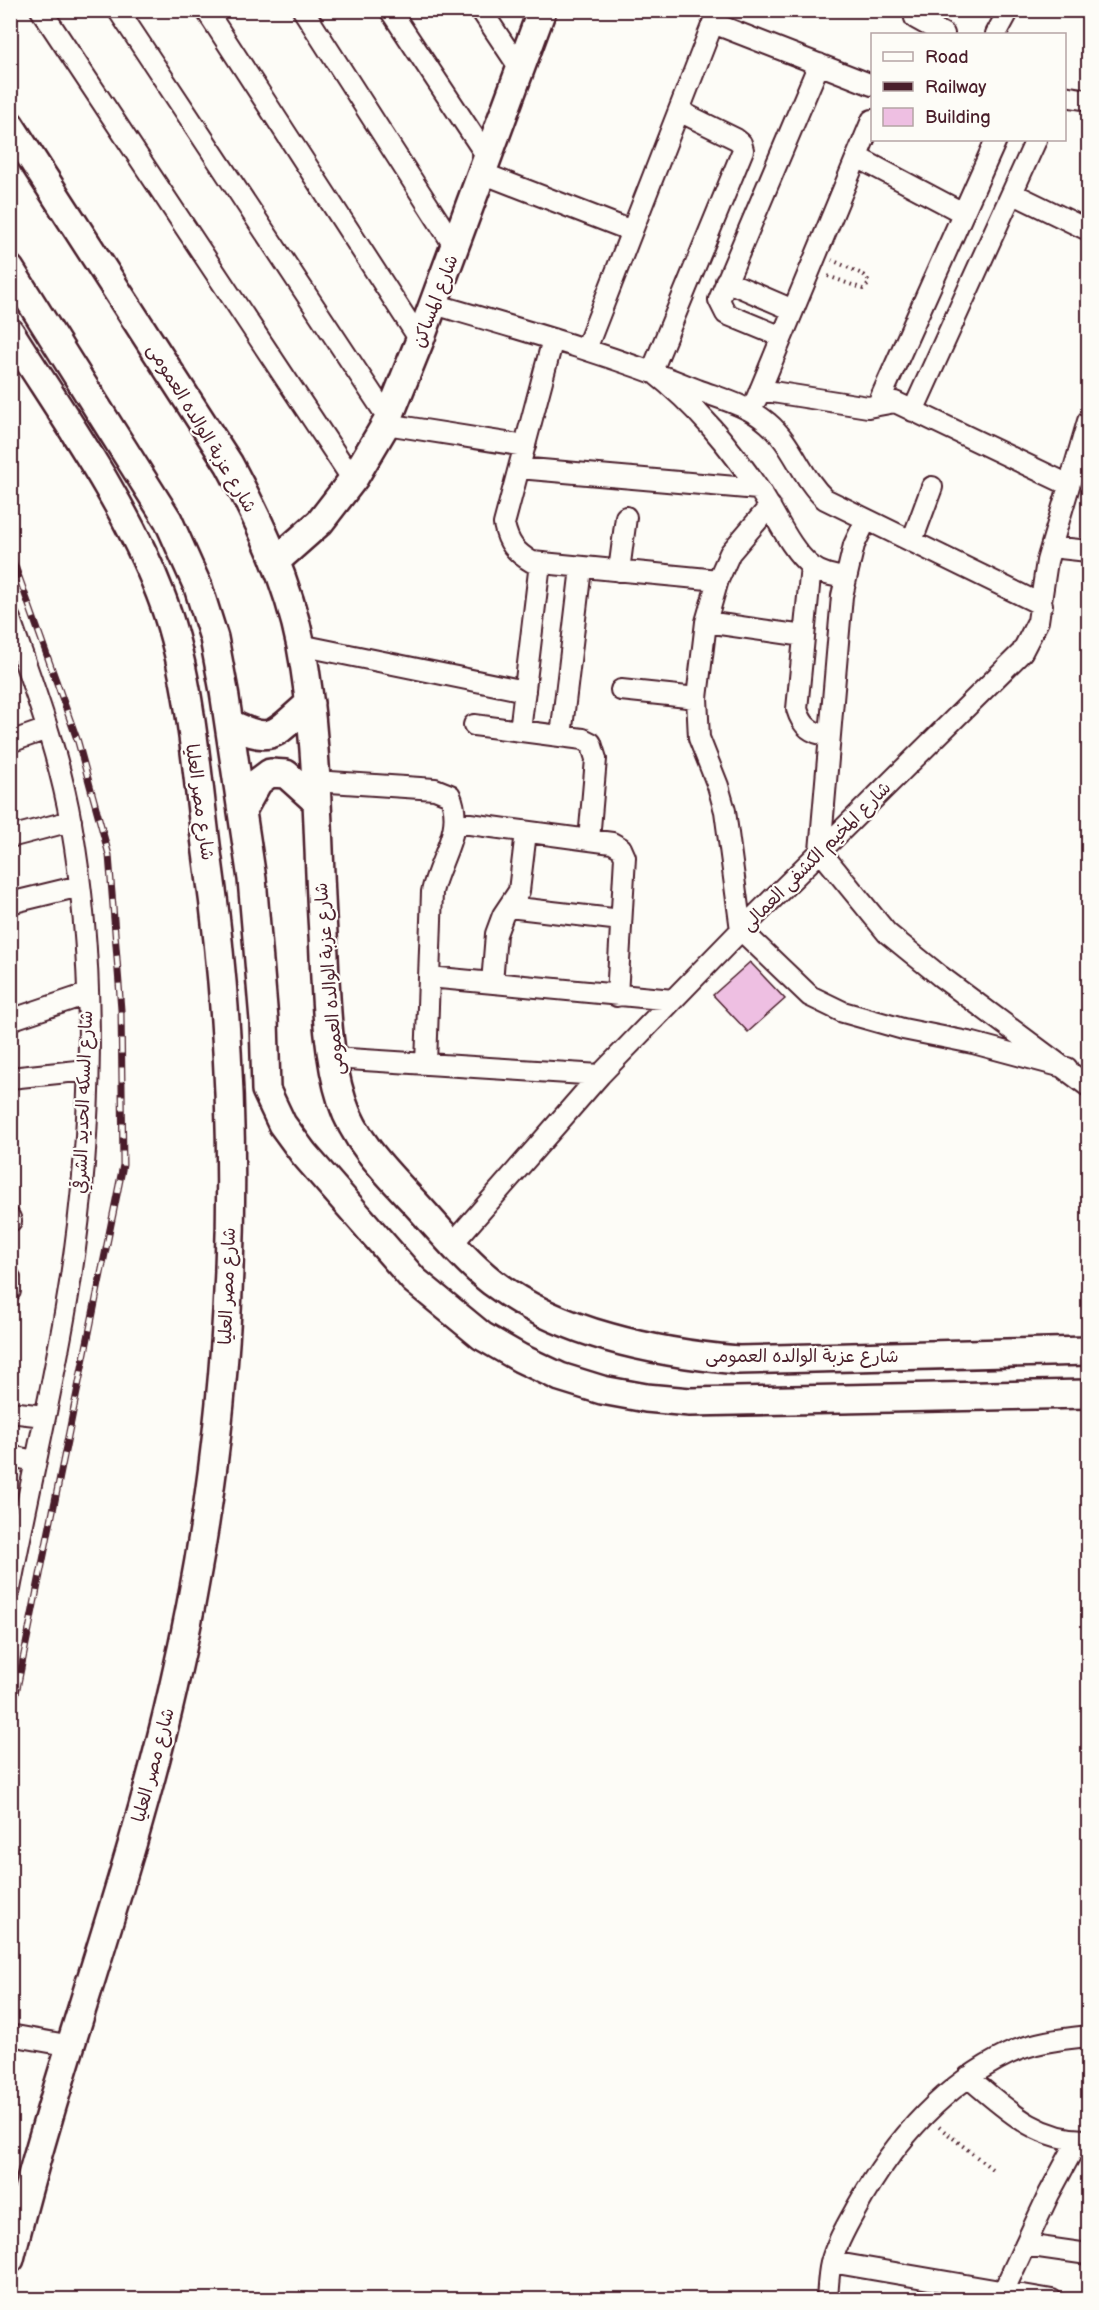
<svg xmlns="http://www.w3.org/2000/svg" width="1099" height="2310" viewBox="0 0 1099 2310" font-family="'Balsamiq Sans','Playpen Sans Arabic',sans-serif">
<style>
.building{fill:#eebfe2;stroke:#4a1f2b;stroke-width:1.5}
.lines{fill:none;stroke-linecap:round;stroke-linejoin:round}
.street-casing{stroke:#4a1f2b;stroke-width:24}
.secondary-casing{stroke:#4a1f2b;stroke-width:32}
.path{stroke:#4a1f2b;stroke-width:4;stroke-dasharray:1.5 4.5;stroke-linecap:butt}
.street{stroke:#fdfcf7;stroke-width:20}
.secondary{stroke:#fdfcf7;stroke-width:27}
.rail-casing{stroke:#4a1f2b;stroke-width:7}
.rail{stroke:#fdfcf7;stroke-width:4.5;stroke-dasharray:14;stroke-linecap:butt}
.labels{text-anchor:middle;stroke-width:4.5;stroke-linejoin:round;paint-order:stroke}
.street-label{font-size:18px;fill:#4a1f2b;stroke:#fdfcf7}
</style>
<rect width="100%" height="100%" fill="#fdfcf7"/>
<filter id="ink" filterUnits="userSpaceOnUse"><feTurbulence type="fractalNoise" baseFrequency=".0167" numOctaves="2"/><feDisplacementMap in="SourceGraphic" scale="12" xChannelSelector="R" yChannelSelector="G"/><feConvolveMatrix kernelMatrix="1 2 1 2 8 2 1 2 1" color-interpolation-filters="sRGB"/></filter>
<g filter="url(#ink)">
<path class="building" d="M750,962L785,999L748,1032L713,995Z"/>
<g class="lines">
<g class="street-casing">
<path id="street" d="M41,10L353,480
M118,10L388,418
M206,10L420,340
M303,10L455,247
M390,10L488,158
M481,10L521,70
M915,18L944,34
M713,23L872,85
M996,34L1009,10
M1064,96L1088,100
M679,111L736,139L741,143L743,150L652,371C697,406 730,447 762,494C777,517 790,549 811,566C821,574 833,576 846,578
M857,157L963,213
M482,173L632,231
M1012,193L1088,230
M726,281L793,310
M434,304C523,330 612,355 698,390C722,399 749,406 768,423C793,444 801,477 825,499L1042,605
M782,337L726,314L719,300L819,64
M553,339L504,524C508,543 515,552 532,562L718,580
M586,349L718,10
M760,390L868,407L895,402L1069,485
M756,400L872,120
M878,404L996,140
M913,411L1036,140
M386,424L525,446
M519,468L758,489
M770,506L730,553L718,580L706,622L697,698L699,738L718,786L725,811L741,930L810,996L843,1012L903,1029L973,1043L1067,1068
M866,520L854,545L842,596L820,851L887,933L940,976L1088,1086
M912,541L932,487
M1051,547L1088,551
M811,566L797,709C802,726 811,734 829,735
M619,571L626,517
M10,619C33,686 59,753 71,823C97,970 93,1136 70,1283C54,1386 29,1487 10,1589
M706,622L804,636
M300,645L525,691
M621,690L697,698
M474,725L583,739L591,743L596,759L589,840
M520,731L540,563
M561,736L581,568
M10,742L47,729
M315,781L435,789L450,795C465,829 439,859 432,892L426,1064
M455,822L612,843L621,848L625,857L617,996
M10,837L71,821
M10,903L80,886
M509,907L621,920
M429,977L673,1000
M492,983L496,934L503,915L519,891L526,832
M10,1020L87,994
M333,1058L600,1075
M10,1078L87,1070
M10,1218L11,1221
M453,1243L600,1075L741,930L1022,652L1038,621L1047,561L1088,421
M10,1278V1291
M10,1412L44,1416
M10,1456L35,1461
M10,2035L72,2046
M968,2077C1005,2108 1037,2141 1088,2140
M1025,2245L1088,2254
M831,2262L1052,2300
M1003,2292L1049,2194L1078,2140
M827,2300C828,2288 828,2275 831,2263C836,2244 847,2225 856,2209C892,2144 940,2087 1008,2054C1033,2042 1061,2039 1088,2036"/>
</g>
<g class="secondary-casing">
<path id="secondary" d="M10,125L229,464C260,522 288,581 301,646C318,735 317,827 322,917C326,975 324,1045 342,1101C355,1142 387,1173 415,1203C440,1230 464,1260 492,1282C559,1333 656,1353 738,1360L1088,1351
M10,269L168,520L198,587L214,638L224,691L252,879L264,1020L266,1090L282,1124L304,1154L414,1280L482,1336L520,1358L560,1377L602,1390L646,1398L690,1402L1088,1394
M10,332C63,416 124,500 160,593C192,675 196,773 208,860C247,1134 236,1419 173,1689C129,1882 57,2067 10,2259
M276,561L320,522L354,478L386,424L420,340L542,10
M229,723C275,746 274,733 310,703
M243,809L258,782L270,773L286,774L316,801"/>
</g>
<path class="path" d="M828,276L863,289L868,285V280L864,275L832,260
M939,2127L992,2169"/>
<use href="#street" class="street"/>
<use href="#secondary" class="secondary"/>
<g class="rail-casing">
<path id="rail" d="M10,552L78,742L109,855L121,1010L123,1165L10,1723"/>
</g>
<use href="#rail" class="rail"/>
</g>
</g>
<g class="labels">
<g class="street-label">
<text transform="translate(435 301) rotate(-69)" y="6">شارع المساكن</text>
<text transform="translate(202 428) rotate(59)" y="6">شارع عزبة الوالده العمومى</text>
<text transform="translate(200 802) rotate(82)" y="6">شارع مصر العليا</text>
<text transform="translate(816 856) rotate(-45)" y="6">شارع المخيم الكشفى العمالى</text>
<text transform="translate(329 979) rotate(-95)" y="6">شارع عزبة الوالده العمومى</text>
<text transform="translate(83 1102) rotate(-88)" y="6">شارع السكه الحديد الشرقي</text>
<text transform="translate(227 1286) rotate(-88)" y="6">شارع مصر العليا</text>
<text x="802" y="1362">شارع عزبة الوالده العمومى</text>
<text transform="translate(153 1765) rotate(-75)" y="6">شارع مصر العليا</text>
</g>
</g>
<rect width="1099" height="2310" fill="none" stroke="#fdfcf7" stroke-width="36"/>
<rect x="18" y="18" width="1063" height="2274" fill="none" stroke="#4a1f2b" stroke-width="2" filter="url(#ink)"/>
<rect x="871" y="33" width="195" height="108" fill="#fdfcf7" stroke="#b5a4a5" stroke-width="1.5"/>
<rect x="883" y="52" width="30" height="9" fill="#fdfcf7" stroke="#b5a4a5" stroke-width="1.5"/>
<text x="925" y="63" font-size="18" fill="#4a1f2b">Road</text>
<rect x="883" y="82" width="30" height="9" fill="#4a1f2b" stroke="#b5a4a5" stroke-width="1.5"/>
<text x="925" y="93" font-size="18" fill="#4a1f2b">Railway</text>
<rect x="883" y="108" width="30" height="18" fill="#eebfe2" stroke="#b5a4a5" stroke-width="1.5"/>
<text x="925" y="123" font-size="18" fill="#4a1f2b">Building</text>
</svg>
